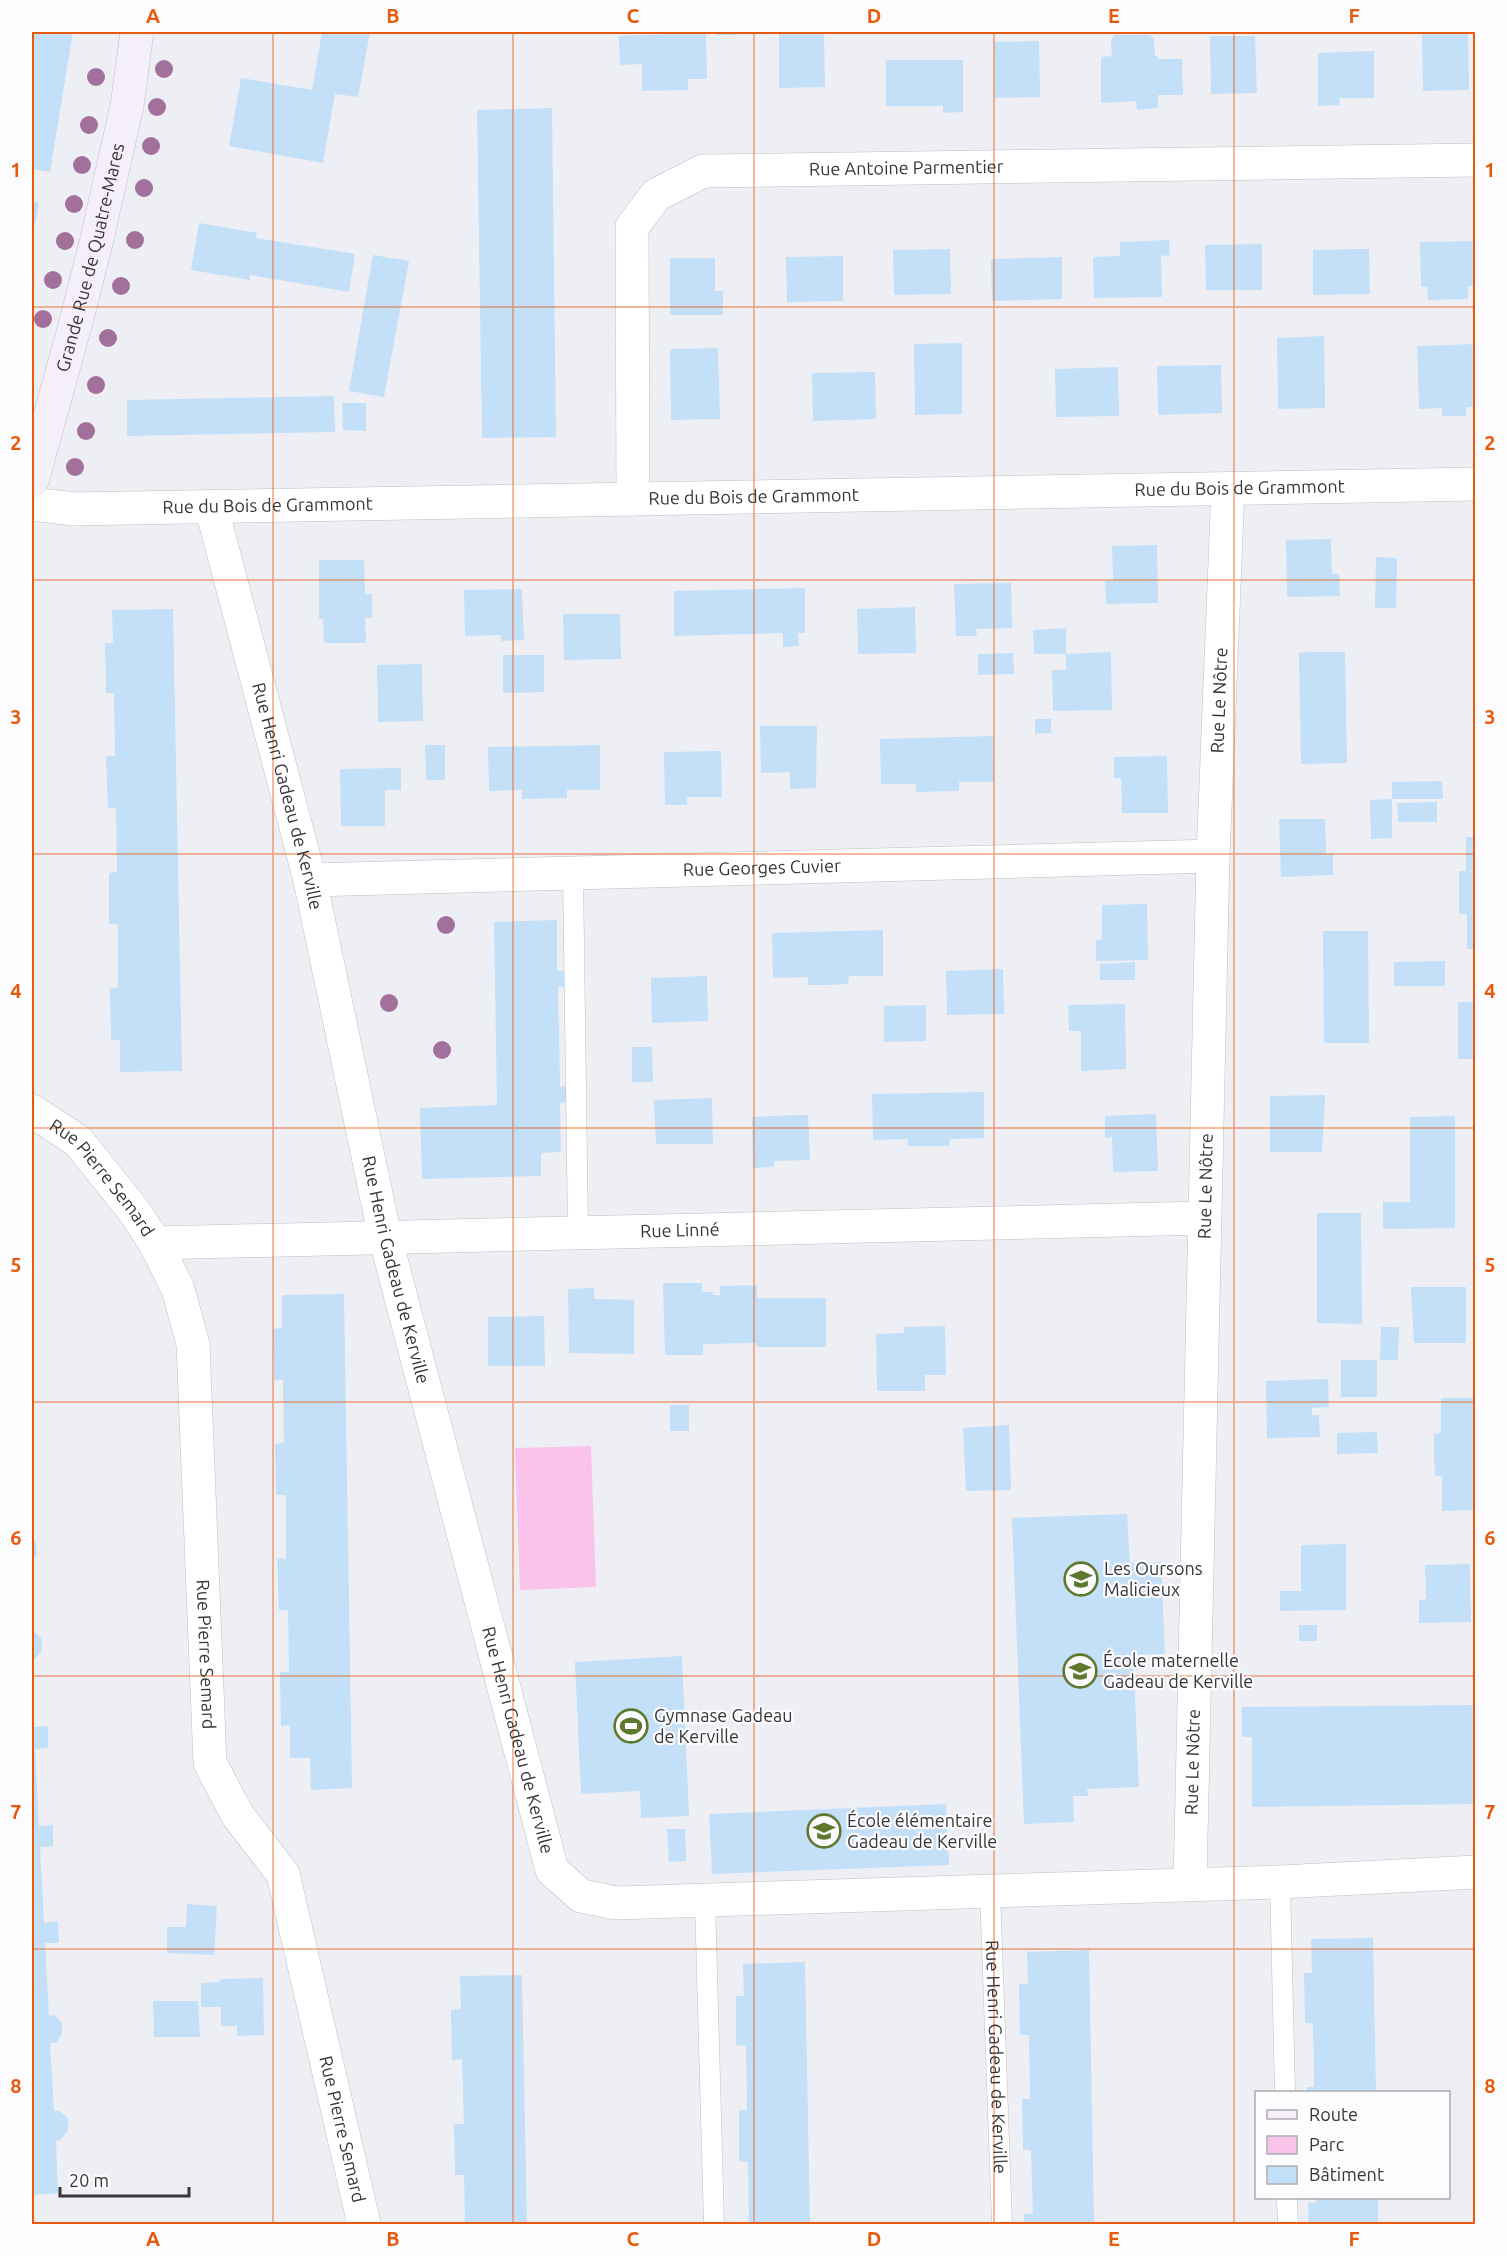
<svg xmlns="http://www.w3.org/2000/svg" width="1507" height="2256" viewBox="0 0 1507 2256" font-family="Ubuntu,sans-serif">
<style>
.green{fill:#fac3e9}
.building{fill:#c4dff8}
.lines{fill:none;stroke-linecap:round;stroke-linejoin:round}
.service-casing{stroke:#bebfc3;stroke-width:21}
.minor-casing{stroke:#bebfc3;stroke-width:34}
.secondary-casing{stroke:#bebfc3;stroke-width:34}
.service{stroke:#fff;stroke-width:20}
.minor{stroke:#fff;stroke-width:33}
.secondary{stroke:#f5effb;stroke-width:33}
.tree{fill:#a2709b}
.grid{fill:none;stroke:#e8590c;stroke-width:1.5;stroke-opacity:0.55}
.labels{text-anchor:middle;stroke-width:4.5;stroke-linejoin:round;paint-order:stroke}
.street-label{font-size:18px;fill:#373739;stroke:#fcfcfe}
.poi-label{font-size:18px;fill:#373739;stroke:#fcfcfe;text-anchor:start}
.neatline{fill:none;stroke:#e8590c;stroke-width:2}
.grid-label{font-size:20px;text-anchor:middle;font-weight:bold;fill:#e8590c}
</style>
<rect width="100%" height="100%" fill="#eeeff4"/>
<path class="green" d="M591,1446L596,1587L520,1590L515,1448Z"/>
<path class="building" d="M32,32H73L50,172L32,169Z
M322,32H370L358,97L335,94L323,163L229,146L241,78L312,90Z
M716,32H737V35H716Z
M779,32H824L825,87L779,88Z
M706,33L707,79H688V90L642,91V64L620,65L619,36Z
M1422,33H1468L1469,90L1423,91Z
M1115,35H1150L1154,39L1155,56H1158L1157,59H1182L1183,95H1158V108L1137,110L1136,101L1101,103V57L1112,56L1111,40Z
M1210,36H1255L1257,93L1211,94Z
M1039,41L1040,97L995,98L994,42Z
M1374,51V98H1340L1339,105L1318,106V53Z
M886,60H963V112L943,113V106H886Z
M552,108L556,437L482,438L477,110Z
M32,201L39,203L33,234H32Z
M199,223L257,233L256,238L355,254L349,292L250,275V280L191,270Z
M1169,240L1170,255L1161,256L1162,297L1094,298L1093,257L1120,256V242Z
M1476,241V286H1468V299L1428,300L1427,287H1421L1420,242Z
M1262,244V290H1206L1205,245Z
M950,249L951,294L894,295L893,250Z
M1358,249H1369L1370,294L1313,295V250Z
M373,255L409,261L384,397L349,391Z
M843,256V301L787,302L786,257Z
M1062,257V299L992,301L991,259Z
M670,258H715V291H723V315H670Z
M1324,336L1325,408L1278,409L1277,338Z
M962,343V414L915,415L914,344Z
M1476,344V407H1466V416H1442V408L1419,409L1417,346Z
M718,348L720,419L671,420L670,349Z
M1221,365L1222,413L1158,415L1157,366Z
M1118,367L1119,416L1056,417L1055,369Z
M875,372L876,419L813,421L812,373Z
M334,396L335,432L127,436V400Z
M342,403H366V431L343,430Z
M1331,539L1332,574H1339L1340,596L1287,597L1286,540Z
M1157,545L1158,603L1106,604L1105,581H1113L1112,546Z
M1376,557L1397,558L1396,608H1375Z
M319,560H364L365,594H372V618H365L366,643H324L323,619H319Z
M1011,583L1012,628L976,629L977,636H956L954,584Z
M805,588V633H798L799,646L783,647V633L674,636V591Z
M522,589L524,640L501,641V635L465,636L464,590Z
M915,607L916,653L858,654L857,609Z
M173,609L182,1071L120,1072V1040H111L110,988H118V924H109V873L117,872L116,808H108L106,756H115L114,693H106L105,643H113L112,610Z
M563,614H620L621,659L564,660Z
M1066,628V654H1034L1033,630Z
M1111,652L1112,710L1053,711L1052,670H1066V654Z
M1310,652H1345L1347,763L1301,764L1299,653Z
M1013,653L1014,674L978,675V654Z
M503,655H544V692L503,693Z
M422,664L423,721L378,722L377,665Z
M1035,719H1051V733L1035,734Z
M760,726H817L816,788L790,789V772L761,773Z
M993,736L994,782H959V791L916,792V784H881L880,739Z
M425,745H445V780H426Z
M600,745V790H567V798L522,799V790L489,791L488,747Z
M721,751L722,797H687V805H665L664,752Z
M1167,756L1168,813H1122L1121,778H1114V757Z
M401,768V790H385V826H341L340,769Z
M1442,781L1443,799H1392V838L1371,839L1370,800L1392,799V782Z
M1437,802V822H1398L1397,803Z
M1279,819H1325L1326,854L1333,853V875L1281,877Z
M1466,837H1476V949H1467V914H1459V871H1466Z
M1147,904L1148,960L1096,961V940H1102V905Z
M557,920V971H566V987H558L560,1087L569,1086V1102L560,1103L561,1152L541,1153V1176L422,1179L420,1108L497,1105L494,922Z
M883,930V976H849L848,984L828,985H808V977L773,978L772,933Z
M1323,931H1368L1369,1043H1324Z
M1445,961V986H1394V962Z
M1135,962V980H1100V964Z
M1003,969L1004,1014L947,1015L946,971Z
M707,976L708,1021L652,1023L651,978Z
M1458,1002H1476V1059H1458Z
M1125,1004L1126,1069L1081,1071V1031H1069L1068,1005Z
M926,1005V1041L884,1042V1006Z
M632,1047H652L653,1082H632Z
M984,1092V1138L950,1139L949,1146H907L908,1139L873,1140L872,1094Z
M1325,1095L1322,1152H1270V1096Z
M712,1098L713,1144H656L654,1100Z
M1156,1114L1158,1171L1113,1172L1112,1137L1105,1138V1116Z
M798,1115H808L810,1160L774,1161V1167L753,1168L752,1117Z
M1455,1116V1228L1383,1229V1202H1410V1117Z
M1317,1213H1361L1362,1324L1317,1323Z
M663,1283H702V1292H713V1295H720V1286L757,1285V1298H826V1347H757L756,1343L703,1344V1355H665Z
M1411,1287H1466V1343H1414Z
M594,1288V1299L634,1300V1354L569,1353L568,1289Z
M344,1294L352,1788L311,1790L310,1758H290V1725L281,1726L280,1672H289L288,1610H279L277,1558L286,1559V1495H276L275,1444L284,1443L283,1380H274L273,1329L282,1328V1295Z
M544,1316L545,1366H488V1317Z
M945,1326L946,1375H925V1391H877L876,1334L904,1333V1327Z
M1381,1327H1399L1398,1360H1380Z
M1341,1360H1377V1397H1341Z
M1328,1379L1329,1407L1312,1408V1415H1319L1320,1437L1267,1438L1266,1381Z
M1441,1398H1476V1510L1442,1511V1476H1435L1434,1455V1434L1441,1433Z
M670,1405H689V1431H670Z
M1009,1425L1011,1490L966,1491L963,1428Z
M1377,1432L1378,1453L1337,1454V1433Z
M1127,1514L1130,1563L1161,1562L1165,1654L1133,1655L1139,1787L1087,1789L1088,1796H1073L1074,1822L1024,1824L1012,1518Z
M32,1538L36,1543L37,1554L32,1561Z
M1346,1544V1610L1280,1611V1591H1301V1545Z
M1470,1564L1471,1622L1419,1623V1600L1426,1599L1425,1565Z
M1299,1625H1317V1641H1299Z
M34,1631L41,1638L42,1650L35,1659H32V1632Z
M682,1656L689,1816L641,1818L640,1791L581,1794L575,1662Z
M1476,1705V1804L1252,1807V1737H1242V1707Z
M32,1710H33L34,1727L48,1726V1748L35,1749L39,1826L53,1825V1846L40,1847L44,1923L58,1921L59,1943H45L49,2016L54,2015L62,2022V2034L56,2043H50L54,2111H59L68,2118V2131L60,2140L56,2141L58,2193L32,2195Z
M946,1804L949,1865L712,1874L709,1814Z
M667,1829H685L686,1861L669,1862Z
M187,1904L217,1906L214,1955L167,1953V1927H186Z
M1373,1938L1376,2092H1307V2087H1314L1313,2023H1305L1304,1973H1312L1311,1939Z
M1089,1950L1094,2224H1024V2214H1033L1031,2150H1023L1022,2099H1030L1029,2035H1020L1019,1984H1028L1027,1952Z
M805,1962L810,2224H749L748,2162L739,2161V2110H747L746,2045L736,2046V1996H744L743,1964Z
M522,1975L527,2224H465L464,2175H455L454,2124H464L462,2059L452,2060L451,2010L461,2009L460,1976Z
M263,1978L264,2035L237,2036V2026H221V2007H201V1983L220,1982V1979Z
M153,2001H198L200,2037H154Z
M1317,2198H1378V2224H1309L1308,2203L1317,2202Z"/>
<g class="lines">
<g class="service-casing">
<g id="service">
<path d="M573,873L578,1233"/>
<path d="M1280,1882L1285,2092"/>
<path id="s1" d="M990,1891L1002,2224"/>
<path d="M705,1900L714,2224"/>
<path d="M1287,2198L1288,2224"/>
</g>
</g>
<g class="minor-casing">
<g id="minor">
<path id="s2" d="M633,499L632,227L656,195L703,171L1476,160"/>
<path id="s3" d="M32,504L74,509L1476,484"/>
<path id="s4" d="M211,506L310,880L385,1237L552,1870L581,1896L616,1903L1280,1882L1476,1872"/>
<path id="s5" d="M310,880L1213,856"/>
<path id="s6" d="M32,1111L78,1141L134,1211L155,1243L178,1289L193,1344L210,1763L238,1816L283,1874L364,2224"/>
<path id="s7" d="M155,1243L1203,1218"/>
<path id="s8" d="M1190,1884L1213,856L1228,489"/>
</g>
</g>
<g class="secondary-casing">
<g id="secondary">
<path id="s9" d="M32,481L76,322L96,243L127,106L137,32"/>
</g>
</g>
<use href="#service" class="service"/>
<use href="#minor" class="minor"/>
<use href="#secondary" class="secondary"/>
</g>
<g class="tree">
<circle cx="164" cy="69" r="9"/>
<circle cx="96" cy="77" r="9"/>
<circle cx="157" cy="107" r="9"/>
<circle cx="89" cy="125" r="9"/>
<circle cx="151" cy="146" r="9"/>
<circle cx="82" cy="165" r="9"/>
<circle cx="144" cy="188" r="9"/>
<circle cx="74" cy="204" r="9"/>
<circle cx="135" cy="240" r="9"/>
<circle cx="65" cy="241" r="9"/>
<circle cx="53" cy="280" r="9"/>
<circle cx="121" cy="286" r="9"/>
<circle cx="43" cy="319" r="9"/>
<circle cx="108" cy="338" r="9"/>
<circle cx="96" cy="385" r="9"/>
<circle cx="86" cy="431" r="9"/>
<circle cx="75" cy="467" r="9"/>
<circle cx="446" cy="925" r="9"/>
<circle cx="389" cy="1003" r="9"/>
<circle cx="442" cy="1050" r="9"/>
</g>
<path class="grid" d="M273,32V2224M513,32V2224M754,32V2224M994,32V2224M1234,32V2224M32,307H1476M32,580H1476M32,854H1476M32,1128H1476M32,1402H1476M32,1676H1476M32,1949H1476"/>
<defs>
<g id="school-ring" transform="scale(1.725)"><circle r="9.5" fill="#fcfcfe" stroke="#5e792d" stroke-width="1.5"/><path d="M0-5L7-2L0 1L-7-2ZM-4 1L0 2.5L4 1V4Q0 6-4 4Z" fill="#5e792d"/></g>
<g id="stadium-ring" transform="scale(1.725)"><circle r="9.5" fill="#fcfcfe" stroke="#5e792d" stroke-width="1.5"/><path d="M0-5a6.5 5 0 1 0 0 10a6.5 5 0 1 0 0-10ZM-3.5-1.8h7v3.6h-7Z" fill="#5e792d"/></g>
</defs>
<g fill-rule="evenodd">
<use href="#school-ring" x="1081" y="1579"/>
<use href="#school-ring" x="1080" y="1671"/>
<use href="#stadium-ring" x="631" y="1726"/>
<use href="#school-ring" x="824" y="1831"/>
</g>
<g class="labels">
<g class="street-label">
<text dy="6" stroke="none"><textPath href="#s2" startOffset="568">Rue Antoine Parmentier</textPath></text>
<text dy="6" stroke="none"><textPath href="#s9" startOffset="231">Grande Rue de Quatre-Mares</textPath></text>
<text dy="6" stroke="none"><textPath href="#s3" startOffset="1208">Rue du Bois de Grammont</textPath></text>
<text dy="6" stroke="none"><textPath href="#s3" startOffset="722">Rue du Bois de Grammont</textPath></text>
<text dy="6" stroke="none"><textPath href="#s3" startOffset="236">Rue du Bois de Grammont</textPath></text>
<text dy="6" stroke="none"><textPath href="#s8" startOffset="1184">Rue Le Nôtre</textPath></text>
<text dy="6" stroke="none"><textPath href="#s4" startOffset="300">Rue Henri Gadeau de Kerville</textPath></text>
<text dy="6" stroke="none"><textPath href="#s5" startOffset="452">Rue Georges Cuvier</textPath></text>
<text dy="6" stroke="none"><textPath href="#s6" startOffset="98">Rue Pierre Semard</textPath></text>
<text dy="6" stroke="none"><textPath href="#s8" startOffset="698">Rue Le Nôtre</textPath></text>
<text dy="6" stroke="none"><textPath href="#s7" startOffset="525">Rue Linné</textPath></text>
<text dy="6" stroke="none"><textPath href="#s4" startOffset="786">Rue Henri Gadeau de Kerville</textPath></text>
<text dy="6" stroke="none"><textPath href="#s6" startOffset="602">Rue Pierre Semard</textPath></text>
<text dy="6" stroke="none"><textPath href="#s4" startOffset="1272">Rue Henri Gadeau de Kerville</textPath></text>
<text dy="6" stroke="none"><textPath href="#s8" startOffset="122">Rue Le Nôtre</textPath></text>
<text dy="6" stroke="none"><textPath href="#s1" startOffset="166">Rue Henri Gadeau de Kerville</textPath></text>
<text dy="6" stroke="none"><textPath href="#s6" startOffset="1106">Rue Pierre Semard</textPath></text>
</g>
<g class="poi-label">
<text x="1104" y="1575">Les Oursons<tspan x="1104" dy="21">Malicieux</tspan></text>
<text x="1103" y="1667">École maternelle<tspan x="1103" dy="21">Gadeau de Kerville</tspan></text>
<text x="654" y="1722">Gymnase Gadeau<tspan x="654" dy="21">de Kerville</tspan></text>
<text x="847" y="1827">École élémentaire<tspan x="847" dy="21">Gadeau de Kerville</tspan></text>
</g>
</g>
<rect width="1507" height="2256" fill="none" stroke="#fcfcfe" stroke-width="66"/>
<rect x="1255" y="2091" width="195" height="108" fill="#fcfcfe" stroke="#adadaf" stroke-width="1.5"/>
<rect x="1267" y="2110" width="30" height="9" fill="#f5effb" stroke="#adadaf" stroke-width="1.5"/>
<text x="1309" y="2121" font-size="18" fill="#373739">Route</text>
<rect x="1267" y="2136" width="30" height="18" fill="#fac3e9" stroke="#adadaf" stroke-width="1.5"/>
<text x="1309" y="2151" font-size="18" fill="#373739">Parc</text>
<rect x="1267" y="2166" width="30" height="18" fill="#c4dff8" stroke="#adadaf" stroke-width="1.5"/>
<text x="1309" y="2181" font-size="18" fill="#373739">Bâtiment</text>
<path d="M60 2187v9h129v-9" fill="none" stroke="#373739" stroke-width="3"/>
<text x="69" y="2187" font-size="18" fill="#373739" stroke="#fcfcfe" stroke-width="4.5" paint-order="stroke">20 m</text>
<rect x="33" y="33" width="1441" height="2190" class="neatline"/>
<g class="grid-label">
<text x="153" y="23">A</text>
<text x="393" y="23">B</text>
<text x="633" y="23">C</text>
<text x="874" y="23">D</text>
<text x="1114" y="23">E</text>
<text x="1354" y="23">F</text>
<text x="16" y="177">1</text>
<text x="1490" y="177">1</text>
<text x="16" y="450">2</text>
<text x="1490" y="450">2</text>
<text x="16" y="724">3</text>
<text x="1490" y="724">3</text>
<text x="16" y="998">4</text>
<text x="1490" y="998">4</text>
<text x="16" y="1272">5</text>
<text x="1490" y="1272">5</text>
<text x="16" y="1545">6</text>
<text x="1490" y="1545">6</text>
<text x="16" y="1819">7</text>
<text x="1490" y="1819">7</text>
<text x="16" y="2093">8</text>
<text x="1490" y="2093">8</text>
<text x="153" y="2246">A</text>
<text x="393" y="2246">B</text>
<text x="633" y="2246">C</text>
<text x="874" y="2246">D</text>
<text x="1114" y="2246">E</text>
<text x="1354" y="2246">F</text>
</g>
</svg>
